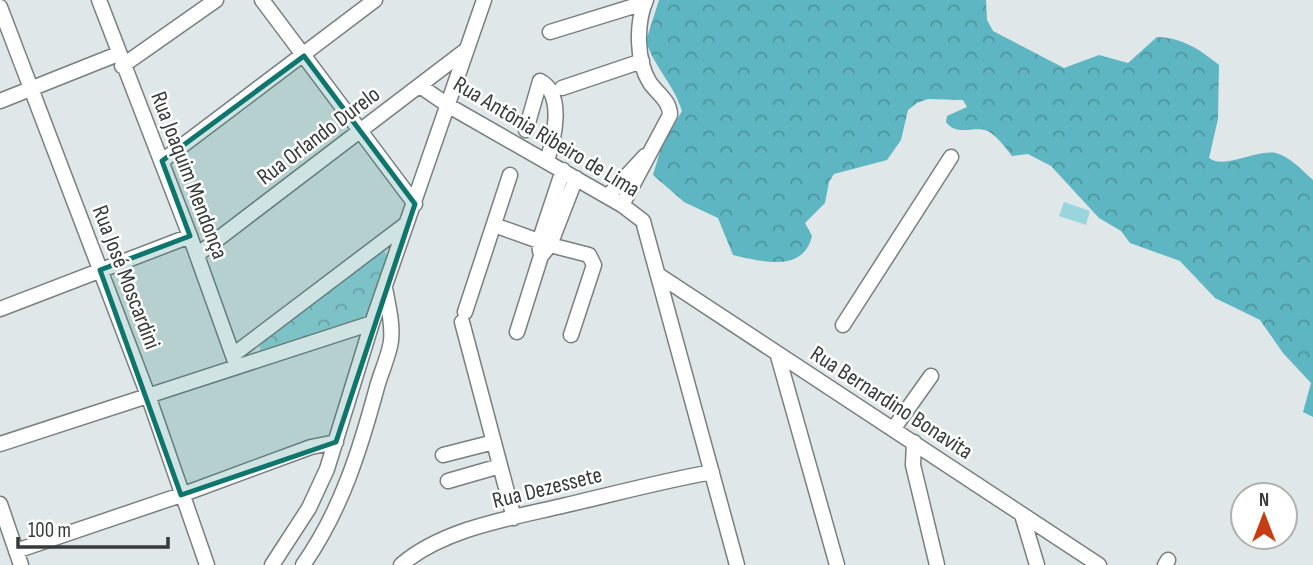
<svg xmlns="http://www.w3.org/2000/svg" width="1313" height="565" viewBox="0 0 1313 565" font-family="'Sofia Sans Condensed',sans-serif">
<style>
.forest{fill:url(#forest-crowns)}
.park{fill:url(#park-crowns)}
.pitch{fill:#99d5dd}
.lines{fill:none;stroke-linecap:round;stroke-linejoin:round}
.minor-casing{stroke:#797f80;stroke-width:17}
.minor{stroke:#fff;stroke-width:14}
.marked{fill:#0f766e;fill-opacity:0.2;stroke:#0f766e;stroke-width:5;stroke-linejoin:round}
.labels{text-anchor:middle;stroke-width:5;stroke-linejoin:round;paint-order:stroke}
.street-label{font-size:23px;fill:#373a3a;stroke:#fff}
</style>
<defs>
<pattern id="forest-crowns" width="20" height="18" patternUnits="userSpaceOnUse" patternTransform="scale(1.75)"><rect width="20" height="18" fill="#5db6c1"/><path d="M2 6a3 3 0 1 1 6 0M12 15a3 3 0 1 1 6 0" fill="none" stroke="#4e959e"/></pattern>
<pattern id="park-crowns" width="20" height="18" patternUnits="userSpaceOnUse" patternTransform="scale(1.75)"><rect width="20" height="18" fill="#99d5dd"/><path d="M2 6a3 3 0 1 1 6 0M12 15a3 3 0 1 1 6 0" fill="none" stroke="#7eaeb4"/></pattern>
</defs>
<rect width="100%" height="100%" fill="#e0e7e8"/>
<path class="forest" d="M659,0H986L987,20L993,31L1064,68L1099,55L1128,63L1157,37C1183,38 1199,49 1219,65L1218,119L1209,158C1226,170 1254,149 1276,153C1289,156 1303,171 1313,180V417L1303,412L1311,383L1283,353L1260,320L1215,298L1180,261L1130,243L1121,231L1099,218L1051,166L1028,154L1012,156C1005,147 998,137 988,131C974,125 957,137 946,122L947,116L967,107L963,100L928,99L917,103L908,110L901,140L887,160L834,174L829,182L825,203L805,223L812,236C803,274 760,261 733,255L718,218L684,202L653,175L661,148L682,111C675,86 654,67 646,41Z"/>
<path class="park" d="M382,248L388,257L368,318L261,353L259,341Z"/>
<path class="pitch" d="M1064,202L1090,211L1086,225L1059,216Z"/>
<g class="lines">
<g class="minor-casing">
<path id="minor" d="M99,0L190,236L237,367
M262,0L415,204
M0,7L149,398L207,565
M550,32L644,3
M122,66L216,0
M420,86L449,106L622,205L643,221L737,565
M562,88L642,61
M0,101L118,54
M526,130L540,81C565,94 554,139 547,161
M162,161L375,0
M608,196L645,156
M622,205L670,115C670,101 658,94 650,83C636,61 636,23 646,0
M494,225L550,245L589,255L594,265L571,335
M540,251L539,242L563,170
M197,255L466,50
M660,276L1099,565
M0,309L190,236
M465,312L510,175
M462,322L514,518
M843,325L951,157
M517,332L541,256L550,245L576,178
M233,355L406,224
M778,356L837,565
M894,428L931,376
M914,442L913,465L937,565
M0,444L372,323
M443,455L494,442
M448,481L500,466
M0,504L21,565
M1022,515L1037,565
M16,551L181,495L311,447L336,442
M272,565L309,508L327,469L372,323L484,0
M303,565C341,511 360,450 377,387C381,372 389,356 391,341C393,323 388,305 385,288
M401,565C444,528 512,518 566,505C614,494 662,481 712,472
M1165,565L1168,560"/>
</g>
<use href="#minor" class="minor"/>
</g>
<path class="marked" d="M304,56L415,204L336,442L181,495L100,270L190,236L162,161Z"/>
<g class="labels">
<g class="street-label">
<text transform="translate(318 135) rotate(-37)" y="8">Rua Orlando Durelo</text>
<text transform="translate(547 136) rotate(31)" y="8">Rua Antônia Ribeiro de Lima</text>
<text transform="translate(190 175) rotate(69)" y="8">Rua Joaquim Mendonça</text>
<text transform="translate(127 277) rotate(69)" y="8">Rua José Moscardini</text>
<text transform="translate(892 402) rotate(33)" y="8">Rua Bernardino Bonavita</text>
<text transform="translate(547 487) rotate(-14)" y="8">Rua Dezessete</text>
</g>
</g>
<g transform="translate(1264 516)"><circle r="33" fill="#ffffff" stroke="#afb0b0" stroke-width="2"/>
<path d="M0-5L12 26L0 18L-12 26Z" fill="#c63d15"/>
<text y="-10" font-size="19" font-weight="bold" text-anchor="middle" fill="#373a3a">N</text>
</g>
<path d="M18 537v10h150v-10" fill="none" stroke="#373a3a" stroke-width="3.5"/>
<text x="28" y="537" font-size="21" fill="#373a3a" stroke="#ffffff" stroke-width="5" paint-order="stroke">100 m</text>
</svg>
